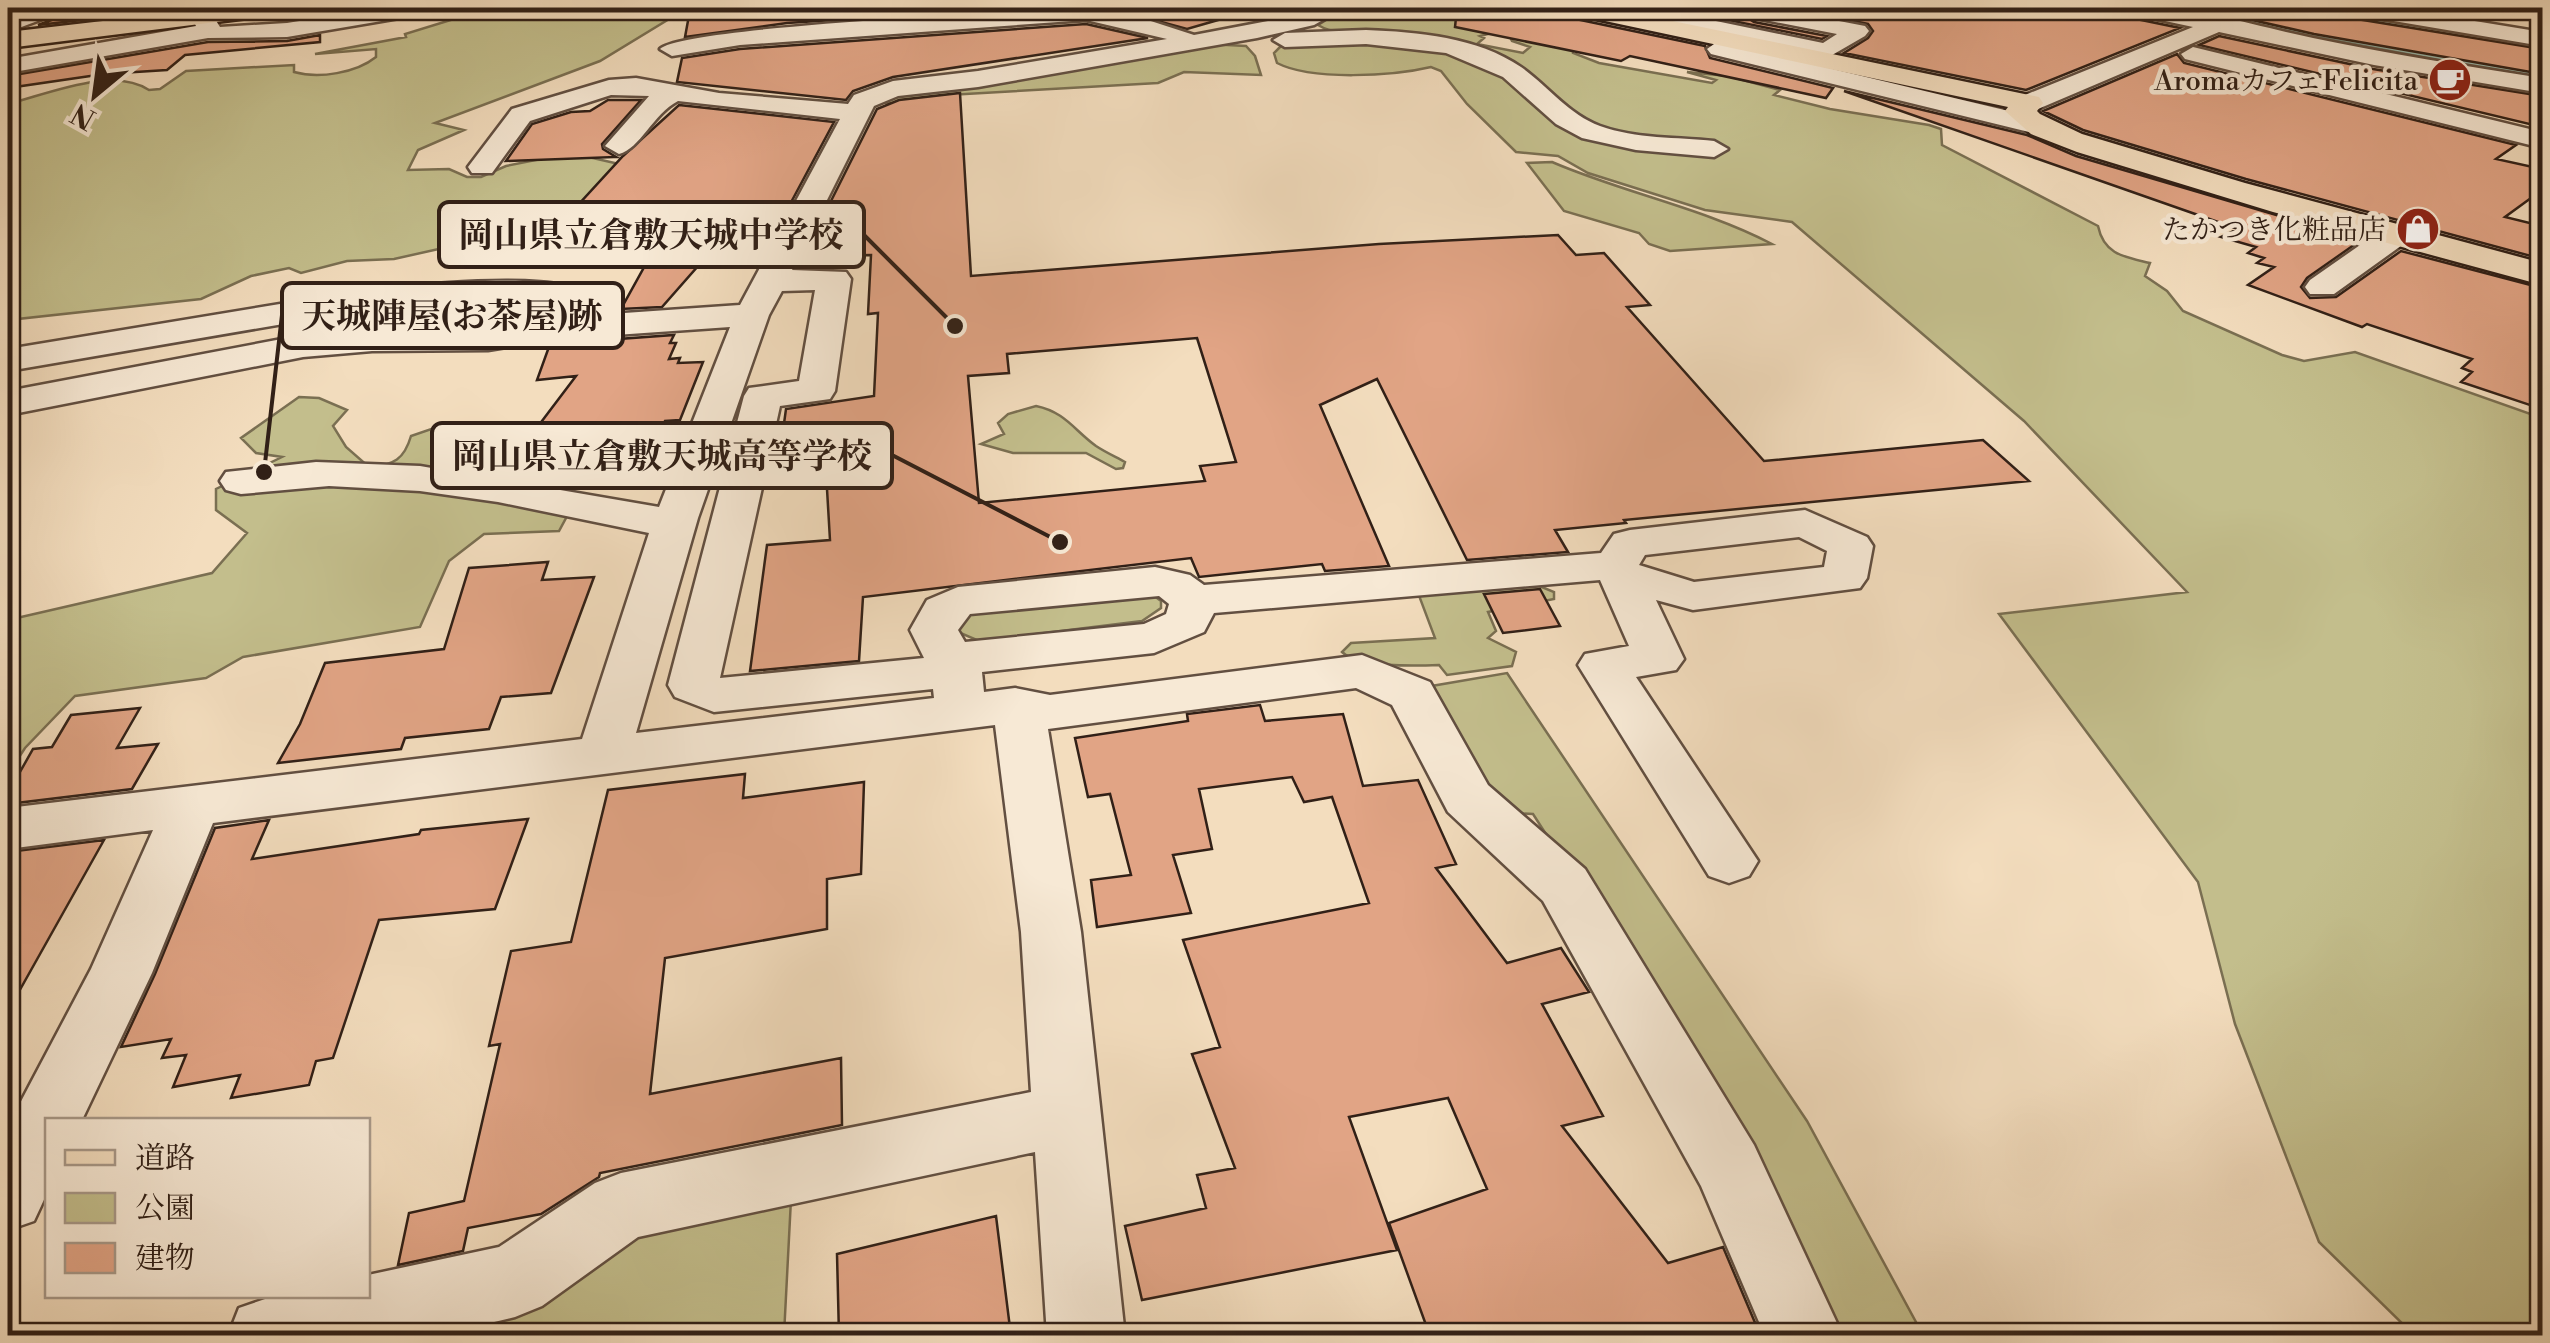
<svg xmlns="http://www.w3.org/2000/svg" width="2550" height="1343" viewBox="0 0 2550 1343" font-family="'Libre Bodoni','Noto Serif JP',serif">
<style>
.green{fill:#c3be8c;stroke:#7a6f52;stroke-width:2.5}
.water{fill:#9bbcb0;stroke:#717e73;stroke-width:2.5}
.building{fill:#e1a485;stroke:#312017;stroke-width:2.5;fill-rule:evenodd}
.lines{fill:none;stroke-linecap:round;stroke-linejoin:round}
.minor-casing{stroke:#624f41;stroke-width:5}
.major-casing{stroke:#312017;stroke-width:5}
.minor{fill:#f7e9d5;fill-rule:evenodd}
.major{fill:#f3ddbe;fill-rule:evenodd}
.labels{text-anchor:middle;stroke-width:9;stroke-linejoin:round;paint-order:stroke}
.far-poi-label{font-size:28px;fill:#312017;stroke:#f7e9d5;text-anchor:end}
.leader{fill:none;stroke:#312017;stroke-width:4}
.callout-dot{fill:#312017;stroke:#f7e9d5;stroke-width:4}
.callout{fill:#f7e9d5;stroke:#312017;stroke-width:4}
.callout-label{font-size:35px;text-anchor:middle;font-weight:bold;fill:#312017}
</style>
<rect width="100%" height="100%" fill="#f3ddbe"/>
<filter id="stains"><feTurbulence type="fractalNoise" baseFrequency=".002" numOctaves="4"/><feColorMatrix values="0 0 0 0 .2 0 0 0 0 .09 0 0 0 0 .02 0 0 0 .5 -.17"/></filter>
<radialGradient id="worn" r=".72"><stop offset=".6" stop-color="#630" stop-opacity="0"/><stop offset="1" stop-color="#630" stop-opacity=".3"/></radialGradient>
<path class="green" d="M480,8H675L674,16L600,61L435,123L464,130L418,150L408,170L449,169L467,177H481L506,166L571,153L654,172L569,216L516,227L512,238L461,244L394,259L347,261L301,273L289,268L251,276L201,299L8,320V104C48,94 112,66 149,90L160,89L186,71L294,65V72C319,79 356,73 376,57V49L315,54L406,37L405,34L483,10Z
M1377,10C1399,13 1415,18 1437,14C1449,11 1459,19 1471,14L1517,20L1503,30L1480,36L1484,38L1477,44L1523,53L1530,47L1512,41L1507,31L1521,21L1538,23L1573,37V53L1599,63L1712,83L1716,80L1687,72L1728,76L1780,90L1774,95L1830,109L1929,125L1941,129L1942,145L2098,226C2104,255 2125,257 2150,263L2145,276L2167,291L2183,311L2282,355L2304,361L2355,352L2542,418V1335H2414L2319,1242L2235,1024L2198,882L1999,614L2187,592L2024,421L1792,222L1705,210L1588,173L1558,156L1516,152L1467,104L1441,71L1431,67C1393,76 1312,81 1277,63L1274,53L1281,46C1342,39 1440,32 1494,66C1527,87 1548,120 1585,136C1542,73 1467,43 1393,33C1369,30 1339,38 1318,25L1339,12Z
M1209,44L1246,46L1255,56L1261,75L1184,72L1158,83L948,95L911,104L886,103L884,99Z
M1552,162C1624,193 1703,208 1772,244L1670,251L1649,244L1639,233L1564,211L1527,163Z
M299,397L319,398L347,410L333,426L346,447L370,468C394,464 404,460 411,436L437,427L579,494L559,531L484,534L449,561L420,627L243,657L206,678L75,696L25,748L8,774V620L212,573L247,533L216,510V489L282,457L256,453L241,438Z
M1036,406C1065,412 1074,430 1096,446C1105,452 1116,457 1125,462L1123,468L1116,469L1086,453H1013L981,444L1004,434L998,423L1008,414Z
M1537,585L1554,592V599L1488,612L1496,631L1488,638L1516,652L1512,666L1447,675L1439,665C1415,666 1358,668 1342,652L1351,643L1435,638L1418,593Z
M1153,595L1161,601V608L1142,621L979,641L958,632L959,624L977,607Z
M1507,673L1807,1121L1923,1335H1839L1631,966L1533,814L1512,813L1483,783L1420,688Z
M791,1199L784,1335L357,1336L655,1226Z"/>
<path class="water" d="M2166,8H2328L2542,44V80Z"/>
<path class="building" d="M66,8H187L38,25L60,17Z
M724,8H1018L787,23L685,37L690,10Z
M1110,8H1216L1218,20L1187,29Z
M1457,8H1562L1576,19L1705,46L1710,58L1833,88L1826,98L1630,56L1621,61L1455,27Z
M1669,8H1742V14L1754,22L1827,36L1822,39Z
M1788,8H2048L2073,13L2089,8H2117L2127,17L2180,28L2026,90L1844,53L1868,38L1873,31L1868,24Z
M2240,8H2344L2357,19L2542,49V74L2314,34L2239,17Z
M1086,24L1148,38L893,77L853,91L846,100L677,82L682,58L740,49Z
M320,35V42L185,55L167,70L104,74L8,88V76L208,42L287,41Z
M2219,36L2373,69L2542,96V127L2199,45Z
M2177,54L2184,63L2516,145L2496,159L2542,169V190L2505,217L2542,226V259L2246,179L2083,130L2043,111Z
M1844,91L2027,135L2076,156L2361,240L2307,278L2301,287L2310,298L2336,297L2401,251L2542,288V409L2461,382L2472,372L2462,368L2472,359L2367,324L2362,327L2248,285L2274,267L2257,263L2264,258L2248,253L2256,247L2221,237L2238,229Z
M960,93L971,276L1379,244L1558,235L1576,255L1604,253L1650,305L1627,307L1764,461L1983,440L2029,481L1624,520L1626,523L1555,530L1568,552L1467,560L1377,379L1320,405L1389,566L1325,571L1322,564L1199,577L1191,558L863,597L859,661L750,671L767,545L830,540L826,472L777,474L786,409L874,396L878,313L868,314L871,255L812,256L816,249H807L877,109L899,100ZM1197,338L1236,462L1200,466L1205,481L979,503L968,376L1009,373L1007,354Z
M608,100H641L602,144L603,149L616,157L506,161L532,124L571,112L590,111Z
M679,105L834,122L766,249H713L662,307L621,309L658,242L545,241L623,156Z
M674,335L670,343H676L669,359L680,358L678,363L703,362L680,420L665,421L636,479L582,481L585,476L555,477L563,463H523L529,454H517L576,376L537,380L550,344Z
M548,562L542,580L594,577L551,693L501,697L489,729L405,738L401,749L278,763L300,724L325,663L444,649L469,568Z
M1540,589L1560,626L1503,633L1484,594Z
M1260,705L1265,721L1343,714L1363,786L1418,780L1456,864L1436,868L1507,963L1561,948L1589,992L1542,1004L1603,1116L1562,1126L1668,1263L1723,1247L1756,1325L1722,1336H1430L1389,1223L1487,1189L1448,1098L1349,1117L1397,1250L1142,1300L1125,1226L1206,1208L1197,1175L1235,1168L1192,1054L1220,1047L1183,940L1369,903L1332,797L1304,802L1292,777L1199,789L1212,849L1173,855L1191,913L1097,927L1091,880L1131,875L1110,794L1088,797L1075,738L1188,721L1187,714Z
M140,708L117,748L158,744L132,789L8,804V793L33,749L52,747L71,715Z
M745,774L743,798L864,782L861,874L827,879V929L665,958L650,1094L841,1058L842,1125L600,1173L599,1177L541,1214L468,1228L463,1251L398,1265L409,1213L464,1201L500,1044L489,1046L511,951L571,942L608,790Z
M528,819L495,909L379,920L333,1058L316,1061L309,1085L231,1098L240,1075L173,1087L186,1055L162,1058L171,1039L121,1047L155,974L215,828L269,820L252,859L419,834L421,830Z
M104,840L8,1011V852Z
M996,1216L1011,1336H839L837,1254Z"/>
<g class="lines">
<g class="minor-casing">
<path id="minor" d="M32,8H62L59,13L8,32V17Z
M380,8H428L417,15L287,37L208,38L8,73V59L196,26L191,16L202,9L210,11L220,27L287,23Z
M1079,8L1126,13L1194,35L1299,15L1316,8H1344L1314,25L1257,38L978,87L898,96L874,106L792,270L846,272L851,279L835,391L830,399L780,406L720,678L924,658L910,630L927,600L958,587L1155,567L1190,575L1204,585L1601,553L1614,534L1630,530L1805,510L1867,537L1873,546L1867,578L1860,588L1693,610L1656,600L1684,659L1676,670L1636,677L1758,861L1749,876L1729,883L1709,876L1578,665L1585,654L1629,646L1600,580L1214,613L1204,632L1154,653L982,672L984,692L1015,688L1050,695L1362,655L1430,682L1488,785L1585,869L1754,1145L1843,1336H1765L1701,1186L1543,901L1448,812L1392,705L1356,688L1048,729L1081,932L1125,1336H1047L1035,1152L638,1237L542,1306L515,1317L435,1336H228L239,1308L274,1296H368V1275L499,1247L595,1183L621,1173L1031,1092L1021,932L995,725L213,823L152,973L82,1120H48V1191L34,1221L8,1230V1126L91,969L153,830L8,849V808L582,739L649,533L498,502L420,491L329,486L241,494L226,490L220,481L226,472L316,462L420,466L659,507L730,327L558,339L488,350L372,351L303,357L8,415V391L303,335L372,329L488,328L545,319L554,301L422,304L365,310L8,371V349L365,290C404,286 570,268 590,297L581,316L740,305L840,119L678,101C653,114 640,149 619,154L605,146L649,96L611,95L530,121L492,173H472L468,167L512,109L609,80L636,78L719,93L848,104L854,95L893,81L978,71L1167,39L1086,20L740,45L672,56L660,49C680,27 1025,11 1079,8ZM815,290L799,381L749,388L744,396L668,685L675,697L714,712L933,689L934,698L636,733L698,518L769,315L782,291ZM1799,537L1827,551L1824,567L1694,582L1639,565L1645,555ZM1159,596L1169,604L1166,614L1144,624L965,642L958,630L970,614Z
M1653,8L1823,43L1837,34L1755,18L1744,11L1746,8H1771L1865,26L1869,31L1865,36L1827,58L1746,41L1740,47L2047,120L2051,126L2037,134L1711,54L1707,49L1724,37L1656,22L1642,28L1634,26L1631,21Z
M2125,8C2189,4 2251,25 2313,38C2389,54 2466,66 2542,78V93L2374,65L2219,32L2038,109H2020L2016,103L2020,97L2193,27L2128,13Z
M2347,8H2395L2542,32V46L2358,15Z
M1366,30C1418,32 1477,37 1521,67C1548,86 1568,114 1600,126C1636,139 1677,137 1714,141L1728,149L1714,157L1636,150L1582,138L1556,124L1503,77L1446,53L1366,44L1285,47L1273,40L1285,33Z
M2193,47L2542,132V148L2185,59L2181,54Z
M2394,227L2405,229L2410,236L2405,243L2334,294H2310L2305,287L2310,280L2383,229Z"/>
</g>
<g class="major-casing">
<path id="major" d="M215,8H283L271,15L8,48V32Z
M1565,8H1610L2039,97L2043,103L2037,111L2040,114L2082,134L2245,183L2542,263V285L2273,212L2077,152L2031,134L2005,111L2008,107L1577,15Z
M2507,8H2542V20L2510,13Z"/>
</g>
<use href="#minor" class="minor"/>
<use href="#major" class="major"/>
</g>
<defs>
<g id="cafe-disc" transform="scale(2.25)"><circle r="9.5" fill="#8f2418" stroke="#f7e9d5"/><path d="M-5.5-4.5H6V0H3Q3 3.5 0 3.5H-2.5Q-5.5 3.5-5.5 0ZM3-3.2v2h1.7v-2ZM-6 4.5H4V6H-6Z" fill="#fff"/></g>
<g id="shop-disc" transform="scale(2.25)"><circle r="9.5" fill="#8f2418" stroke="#f7e9d5"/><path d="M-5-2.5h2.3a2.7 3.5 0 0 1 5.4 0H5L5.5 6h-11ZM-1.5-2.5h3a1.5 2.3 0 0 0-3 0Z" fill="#fff"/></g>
</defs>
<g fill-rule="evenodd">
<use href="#cafe-disc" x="2450" y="80"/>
<use href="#shop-disc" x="2418" y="229"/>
</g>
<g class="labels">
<g class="far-poi-label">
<text x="2418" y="90">AromaカフェFelicita</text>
<text x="2386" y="239">たかつき化粧品店</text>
</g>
</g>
<path class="leader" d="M955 326L864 235M264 472L282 315M1060 542L892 455"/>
<g class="callout-dot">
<circle cx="955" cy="326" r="10"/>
<circle cx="264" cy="472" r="10"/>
<circle cx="1060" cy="542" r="10"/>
</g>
<g class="callout">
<rect x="439" y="202" width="425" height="65" rx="10"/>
<rect x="282" y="283" width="341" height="65" rx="10"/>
<rect x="432" y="423" width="460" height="65" rx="10"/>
</g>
<g class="callout-label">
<text x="651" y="247">岡山県立倉敷天城中学校</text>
<text x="452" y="328">天城陣屋(お茶屋)跡</text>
<text x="662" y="468">岡山県立倉敷天城高等学校</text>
</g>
<rect width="2550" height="1343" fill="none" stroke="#f3ddbe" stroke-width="40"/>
<rect x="10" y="10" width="2530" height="1323" fill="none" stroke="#312017" stroke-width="5"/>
<rect x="20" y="20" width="2510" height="1303" fill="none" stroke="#312017" stroke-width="2.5"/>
<rect x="45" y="1118" width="325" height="180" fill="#f7e9d5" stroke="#a89989" stroke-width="2.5"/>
<rect x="65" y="1150" width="50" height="15" fill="#f3ddbe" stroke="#a89989" stroke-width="2.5"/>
<text x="135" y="1168" font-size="30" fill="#312017">道路</text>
<rect x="65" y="1193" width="50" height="30" fill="#c3be8c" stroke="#a89989" stroke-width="2.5"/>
<text x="135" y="1218" font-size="30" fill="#312017">公園</text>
<rect x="65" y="1243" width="50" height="30" fill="#e1a485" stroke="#a89989" stroke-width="2.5"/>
<text x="135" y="1268" font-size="30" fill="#312017">建物</text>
<g transform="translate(95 95) rotate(209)" stroke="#f7e9d5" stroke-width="8" paint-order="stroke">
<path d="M0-8L18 38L0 25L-18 38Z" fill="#312017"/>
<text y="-15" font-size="28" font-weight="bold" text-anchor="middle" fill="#312017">N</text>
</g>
<rect width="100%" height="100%" filter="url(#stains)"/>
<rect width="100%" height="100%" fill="url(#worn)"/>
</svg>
